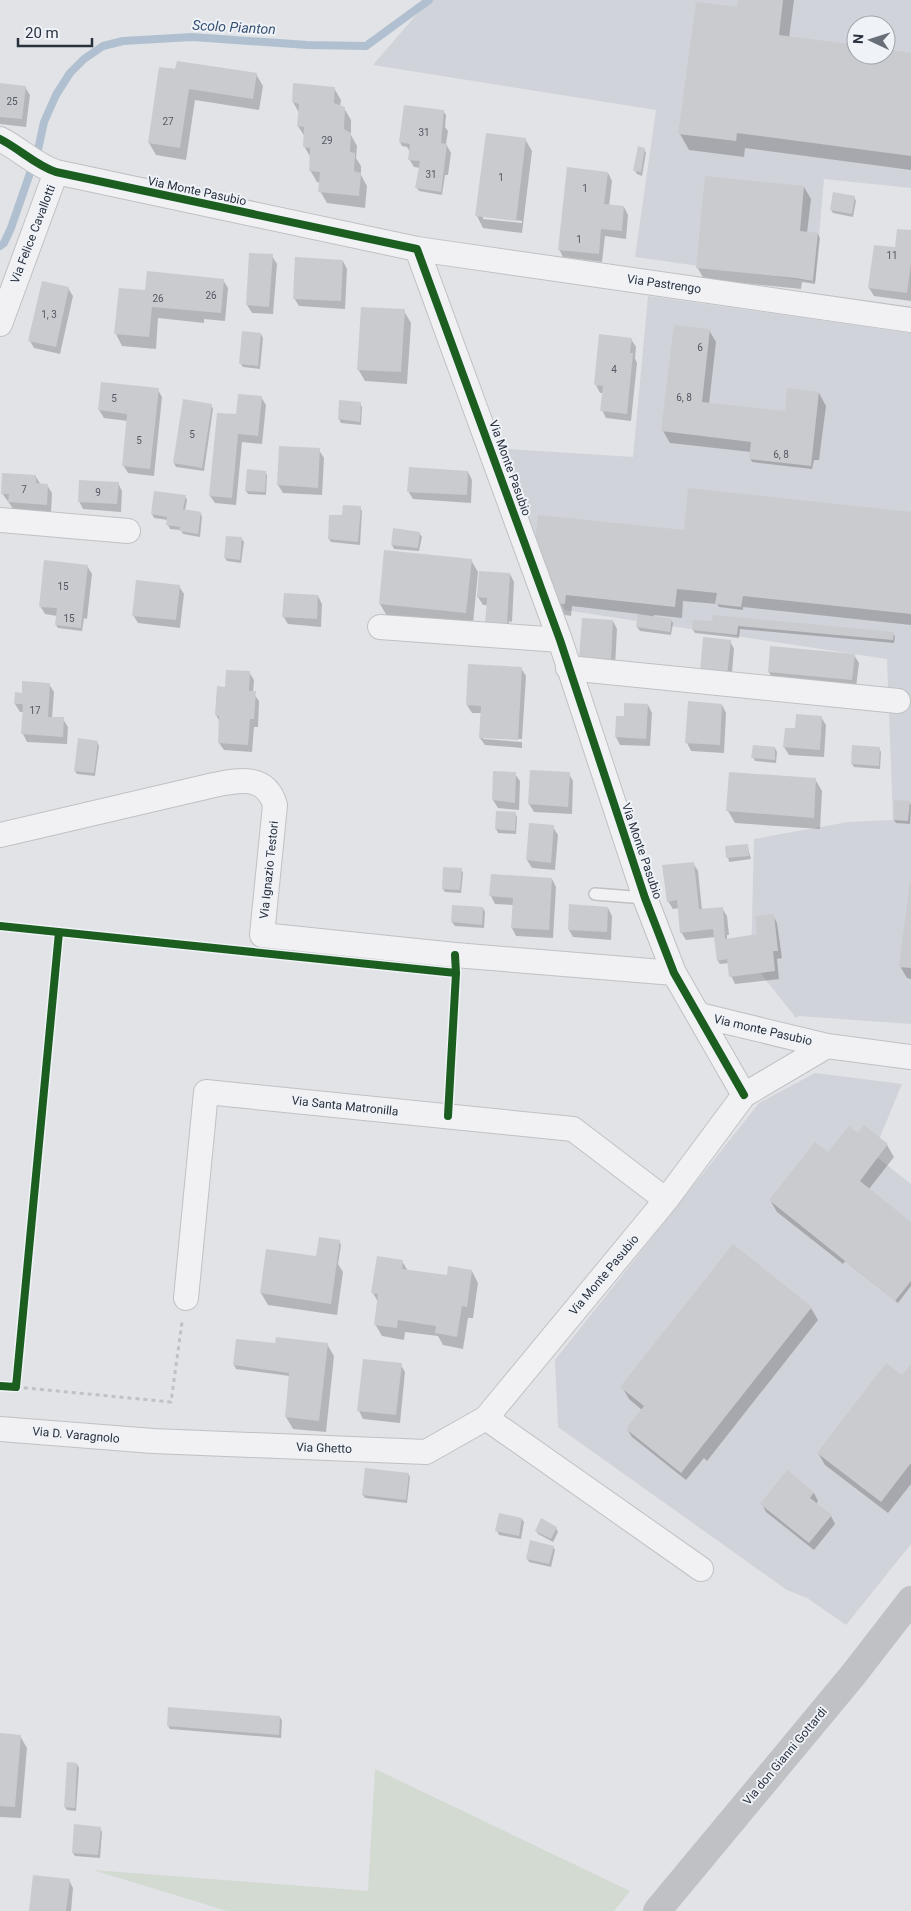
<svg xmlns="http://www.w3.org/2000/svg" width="911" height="1911" viewBox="0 0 911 1911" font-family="Roboto,sans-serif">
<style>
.built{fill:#d0d3d9;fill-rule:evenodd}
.green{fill:#d2dad2}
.shadow{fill:#0003;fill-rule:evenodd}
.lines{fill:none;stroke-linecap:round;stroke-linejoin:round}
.stream{stroke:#b0c0d0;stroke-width:8}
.building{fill:#cacbce}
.lane-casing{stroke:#bfc1c4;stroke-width:14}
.street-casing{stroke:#bfc1c4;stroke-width:26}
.path{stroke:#c0c1c7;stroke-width:3;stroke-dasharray:4 4;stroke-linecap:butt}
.lane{stroke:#f1f1f3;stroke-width:11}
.street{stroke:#f1f1f3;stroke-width:24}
.secondary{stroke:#bfc1c5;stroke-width:28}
.cycleway-casing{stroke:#eff2f6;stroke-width:11}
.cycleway{stroke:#1b5e20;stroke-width:8}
.labels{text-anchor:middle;stroke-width:4;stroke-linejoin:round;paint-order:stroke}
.number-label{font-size:10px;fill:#525864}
.street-label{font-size:12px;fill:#29313f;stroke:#eff2f6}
.water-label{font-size:14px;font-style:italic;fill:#345072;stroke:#eff2f6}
</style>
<rect width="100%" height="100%" fill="#e1e3e6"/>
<path class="built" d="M429,0H911V188L824,179L815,282L635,257L656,110L373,65ZM856,25H886V55H856Z
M648,296L911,333V1024L799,1016L796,1018L751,961L754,839L848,822L893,820L887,659L565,610L493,448L633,457Z
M815,1073L902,1084L873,1154L911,1184V1544L846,1625L807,1598L787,1590L558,1427L555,1360L759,1103Z"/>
<path class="green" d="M375,1769L630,1891L614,1911H227L93,1870L368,1891Z"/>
<path class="shadow" d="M739,0H794L789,38L856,47V55H886V51L911,54V170L745,148L744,157L689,150L680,134L738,9Z
M161,68L256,74L263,86L259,110L195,100L186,160L156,155L149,143Z
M0,84L25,87L30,95L26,127L0,124Z
M334,88L341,100L340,107L344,108L351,120V135L357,146L356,158L361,166V175L367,186L365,208L327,203L320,191V183L317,182L310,170L311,158L304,146L305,137L298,126L299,113L293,102Z
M443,111L446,115L445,127L448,131L446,144L451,153L448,175H445L442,195L419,191L417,188L421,168L414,167L409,159L410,152L407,147L402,146L400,142Z
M525,139L532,151L522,233L483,228L477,216ZM483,216L522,221V223L483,219Z
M644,149L646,153L642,176L637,174L635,171Z
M608,173L612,181L609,206L624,207L628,215L626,239L605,236L602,262L563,257L559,249Z
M804,187L811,199L807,233L818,234L820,238L815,284L802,282L801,289L704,279L697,267Z
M854,197L856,201L853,217L833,213L831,210Z
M911,231V301L874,296L869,288L896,249Z
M272,256L277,264L273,314L252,313L247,305Z
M343,261L347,269L345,309L299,306L294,298Z
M223,280L228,288L225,321L204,319V323L158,318L156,349L122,346L116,334L146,291Z
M68,288L73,296L60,354L34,348L30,341Z
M404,311L411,323L407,384L365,381L358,369Z
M709,330L716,342L709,404L786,413L819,393L826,406L819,460H814L812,469L752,462L750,458L751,452L670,443L663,431Z
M261,334L263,338L260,369L243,367L241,364Z
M631,339L636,347L635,358L637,363L631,421L606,418L602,410L603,393H600L596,385Z
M102,383L158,390L162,397L154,476L128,473L123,465L128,421L104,418L99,410Z
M261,397L266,405L262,444L242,442L236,505L215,503L210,496L237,416Z
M184,401L211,405L213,409L204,471L176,467L174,463Z
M360,403L362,407L361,425L341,423L339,419Z
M319,450L324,458L322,495L283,493L278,485Z
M265,472L267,475L266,495L248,494L246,491Z
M468,472L472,480L471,503L413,499L408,491Z
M36,477L41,485H47L52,493L51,513L14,510L2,493Z
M118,483L122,491L121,512L83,509L79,501Z
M185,496L187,500L185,511L200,513L202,516L200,537L183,534L181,530L170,529L168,525V520L154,518L152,514Z
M360,508L362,511L360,545L331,542L329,539L344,516Z
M911,514V625L743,607V610L719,607L717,604L683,601L682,618L654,615V617L671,620L673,623L671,635L640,631L637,627L639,614L572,606L571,616L565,615L558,603L537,543Z
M420,534L422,537L419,551L394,549L392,545Z
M242,539L244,542L241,563L227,561L225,558Z
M471,560L478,572L473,624L387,616L380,604Z
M87,566L92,574L87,619L84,618L82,631L58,628L56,625L57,616L45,614L40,606Z
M510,574L514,582L512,622L509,621V628L487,605H483L478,597Z
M179,586L184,594L180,628L138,623L133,615Z
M318,596L322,604L321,627L288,624L283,616Z
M613,621L617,629L615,667L585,665Z
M713,622L893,633L895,637L894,643L740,629L739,638L695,633L693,630Z
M730,641L734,649L731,683L706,680Z
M854,655L859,663L856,687L773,680L769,672Z
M521,668L526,676L522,739L483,737V739L522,742V748L485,745L480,738L482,713H472L467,705Z
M249,672L254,680L253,693L259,701L258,727H254L252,752L224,750L219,743L220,722L216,715L226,688Z
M49,684L54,692L52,718L63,719L68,727L67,744L27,742L23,734L24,712H20L15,704Z
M648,705L652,713L650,746L620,745L616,737L625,717Z
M722,705L726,713L724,753L691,751L687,743Z
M821,717L826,725L824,757L789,755L784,747L796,730Z
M97,742L99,746L95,776L77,774L75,771Z
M775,748L777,752L776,763L755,761L753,757Z
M879,748L881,752L880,769L854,767L852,764Z
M515,774L520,781L519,810L498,808L493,800Z
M569,774L573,781L572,814L534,812L529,804Z
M815,779L822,791L820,829L735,823L728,811Z
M909,802L911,805L910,824L896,823L894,820Z
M515,813L517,817L516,834L498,833L496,829Z
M553,827L558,835L555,870L532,868L527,860Z
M747,845L751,859L729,862L726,847Z
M693,863L698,871L702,910L722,908L727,916L729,935H727V940L758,936L773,915L777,923L782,958L777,959L779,979L735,984L731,976L729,963L720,964L718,961L715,937L686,940L681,932L679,908L673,909L668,901Z
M461,869L463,873L461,893L445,892L443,889Z
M552,879L556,887L553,938L516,936L512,928L513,905L495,904L491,896Z
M911,882V979L907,978L900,966Z
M483,908L485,912L484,928L455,926L452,922Z
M608,908L612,916L611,940L573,937L569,930Z
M859,1135L887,1145L894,1157L869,1189L911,1223V1286L898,1303L845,1261L843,1264L777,1212L770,1200L828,1154Z
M339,1241L341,1245L338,1264L343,1272L337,1315L268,1305L261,1293L318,1258Z
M402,1261L408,1271L448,1277L472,1271L478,1283L473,1318H468L463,1349L443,1345L438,1336L405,1332L404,1340L382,1336L375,1324L378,1302L373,1293Z
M811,1308L818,1320L707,1461L704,1458L686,1480L632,1437L627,1429L642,1410L629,1399L622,1387Z
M277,1344H327L334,1356L326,1432L293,1429L286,1417L290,1376L236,1369L234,1365Z
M401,1365L405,1372L400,1423L363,1419L359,1411Z
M911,1366V1484L888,1513L825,1465L818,1453L903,1377Z
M408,1474L410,1477L407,1503L365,1498L363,1495Z
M814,1493L818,1501L816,1504L831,1516L835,1524L814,1550L766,1512L762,1504Z
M522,1519L524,1522L521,1539L499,1535L497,1531Z
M556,1528L558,1532L553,1542L538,1534L536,1531Z
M553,1547L555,1550L551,1567L529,1562L527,1558Z
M280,1717L282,1721L281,1738L170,1729L168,1726Z
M0,1734L20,1736L27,1748L21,1818L0,1817Z
M77,1764L79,1768L76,1811L67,1810L65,1807Z
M100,1828L102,1832L100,1858L75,1856L73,1853Z
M69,1880L73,1888L71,1911H31Z"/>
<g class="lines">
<path class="stream" d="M0,246L4,243L11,228L38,150L44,122L56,95L70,73L84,59L103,46L123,41L192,37L307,45L366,46L429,0"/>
</g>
<path class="building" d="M738,0H783L779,35L856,45V55H886V49L911,53V156L737,133L736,141L678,134L696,2L737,7Z
M177,61L257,73L253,99L189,89L180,148L148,143L159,67L175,69Z
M0,83L26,86L22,119L0,117Z
M293,83L335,87L334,103L345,107L344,129L351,133L350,152L355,153L354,171L361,173L359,196L318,192L320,172L309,171L310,148L303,147L304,127L297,126L299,104L292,102Z
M404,105L444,110L441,143L447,144L441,192L415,188L420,161L408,160L410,144L399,142Z
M486,133L526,138L516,221L475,216Z
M638,146L645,148L641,172L633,171Z
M567,167L608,172L604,204L624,206L622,231L601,229L599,254L558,250Z
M705,176L804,186L800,231L818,233L813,281L795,278L696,268Z
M833,192L855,196L852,214L830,210Z
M897,229L911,230V263L907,293L868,288L874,245L895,247Z
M249,253L273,254L269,307L246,305Z
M295,257L343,260L341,301L293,299Z
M147,271L224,279L221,313L152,307L149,337L114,334L119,288L145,290Z
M42,281L69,287L56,347L28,341Z
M361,307L405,309L401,372L357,370Z
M674,325L710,329L702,402L785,411L787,388L819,392L811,466L749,459L751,442L661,431Z
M242,331L261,333L258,366L239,364Z
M599,334L632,338L630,353H633L627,414L600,411L603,386L594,385Z
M101,382L159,388L150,469L122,466L127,414L98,410Z
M238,394L262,396L258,436L238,434L232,498L209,496L217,413L236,414Z
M183,399L212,404L202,468L173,463Z
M339,400L361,402L360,422L338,419Z
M279,446L320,448L318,488L277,485Z
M409,467L468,471L467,495L407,492Z
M247,469L266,471L265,492L245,491Z
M2,473L36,475V483L48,484L47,505L8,502L9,494H1Z
M79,480L119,482L117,504L78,502Z
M688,488L911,512V614L743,596L741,607L715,604L717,593L677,589L675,607L566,595L565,604L557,603L535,543L538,515L684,530Z
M154,491L186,495L183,509L201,512L198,534L179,531L180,527L166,525L167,517L151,514Z
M343,505L361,506L358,542L328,539L329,515H342Z
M393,528L420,532L418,548L391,545Z
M226,536L242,537L240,560L224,558Z
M384,550L472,559L466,613L379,604Z
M44,560L88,565L81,628L55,625L57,608L39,607Z
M479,571L510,573L507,625L485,624L487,598L477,597Z
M136,580L180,585L176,620L132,616Z
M284,593L318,595L317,619L282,617Z
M638,614L672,619L670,632L636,627Z
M713,615L894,632L893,640L738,626L737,635L692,630L693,620L712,621Z
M582,618L613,620L611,659L579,658Z
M703,637L731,640L727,675L700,672Z
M770,646L855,654L852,680L768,672Z
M468,664L522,667L518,740L479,738L481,706L466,705Z
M226,670L250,671L249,691H256L254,719H250L248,745L218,743L219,716L215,715L217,686L225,687Z
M22,681L50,683L48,717H64L63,737L21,734L23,704H14L15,692L22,693Z
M688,701L722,704L720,745L685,743Z
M624,703L648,704L646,739L615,737L616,716H624Z
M796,714L822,716L820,750L783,747L785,728H795Z
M78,738L98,741L94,773L74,771Z
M753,745L775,747V760L751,758Z
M852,745L880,747L879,766L851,764Z
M530,770L570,772L568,807L528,804Z
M493,771L516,772L515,803L492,800Z
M729,772L816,778L814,818L726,811Z
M894,800L910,801L908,821L893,820Z
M496,811L516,812L515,831L495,829Z
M529,823L554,825L551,863L526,860Z
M748,844L749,856L726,858L725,846Z
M694,862L699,909L723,907L725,939L757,934L755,916L774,914L778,951H773L775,971L729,977L727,959L717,961L713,929L680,933L677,900L667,902L662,865Z
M443,867L462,868L460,890L442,889Z
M491,874L552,878L549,930L511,928L513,898L489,896Z
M910,881H911V968L899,967Z
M569,904L608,907L607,932L568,930Z
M452,905L483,907L482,925L451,922Z
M864,1125L888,1144L860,1181L911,1222V1281L895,1301L769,1200L815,1142L828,1152L849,1126L858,1133Z
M319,1237L340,1240L331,1304L260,1293L266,1249L316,1256Z
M733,1244L812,1307L681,1473L626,1429L644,1406L620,1387Z
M377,1256L403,1260L402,1269L447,1275L448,1266L472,1270L467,1307L462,1306L457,1337L435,1333L436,1326L398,1320L397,1328L374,1325L378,1294L371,1293Z
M276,1337L328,1343L319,1421L285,1417L289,1373L233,1365L236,1339L275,1343Z
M363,1359L402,1363L396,1415L357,1411Z
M886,1363L902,1375L911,1364V1463L881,1502L817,1453Z
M365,1468L409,1473L406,1500L362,1495Z
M787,1470L814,1492L810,1498L832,1515L809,1543L760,1504Z
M499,1513L522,1518L519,1536L495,1531Z
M541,1518L557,1527L551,1539L535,1531Z
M530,1540L554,1546L549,1564L526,1559Z
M168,1707L280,1716L279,1735L167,1726Z
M0,1733L21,1735L15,1807L0,1806Z
M67,1762L77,1763L75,1808L64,1807Z
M74,1824L101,1827L98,1855L72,1853Z
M33,1875L70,1879L66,1911H29Z"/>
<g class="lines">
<g class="lane-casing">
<path id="lane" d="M595,894L645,898"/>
</g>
<g class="street-casing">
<path id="street" d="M0,139C20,149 35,165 56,172L417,249L560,640L645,898L674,973L744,1095
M417,249L911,320
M0,324L56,172
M0,520L128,531
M380,627L560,640
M568,668L898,701
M0,835L214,785C238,780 266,774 275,805L262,935L455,955L674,973
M699,1015L827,1046
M186,1298L206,1092L573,1129L666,1200
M0,1429L153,1441L426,1452L486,1418
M701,1569L486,1418L666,1200L744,1095L827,1046L911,1057"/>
</g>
<path class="path" d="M16,1387L171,1402L182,1322"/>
<use href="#lane" class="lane"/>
<use href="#street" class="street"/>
<path class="secondary" d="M657,1911L853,1675L911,1600"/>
<g class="cycleway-casing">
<path id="cycleway" d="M0,139C20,149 35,165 56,172L417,249L560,640L645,898L674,973L744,1095
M0,926L456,973
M448,1116L456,973L455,955
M0,1386L16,1387L59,932"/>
</g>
<use href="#cycleway" class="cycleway"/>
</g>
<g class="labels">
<g class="number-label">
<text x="12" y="105">25</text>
<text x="168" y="125">27</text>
<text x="424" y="136">31</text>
<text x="327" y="144">29</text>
<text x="431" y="178">31</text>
<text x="501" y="181">1</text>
<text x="585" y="192">1</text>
<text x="579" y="243">1</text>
<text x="892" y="259">11</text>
<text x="211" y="299">26</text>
<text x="158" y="302">26</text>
<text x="49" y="318">1, 3</text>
<text x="700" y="351">6</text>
<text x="614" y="373">4</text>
<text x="684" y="401">6, 8</text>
<text x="114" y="402">5</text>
<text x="192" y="438">5</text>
<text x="139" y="444">5</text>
<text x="781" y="458">6, 8</text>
<text x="24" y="493">7</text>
<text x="98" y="496">9</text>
<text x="63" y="590">15</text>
<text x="69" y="622">15</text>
<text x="35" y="714">17</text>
</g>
<g class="street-label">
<text transform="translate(197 191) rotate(12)" y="4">Via Monte Pasubio</text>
<text transform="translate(33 234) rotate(-69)" y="4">Via Felice Cavallotti</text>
<text transform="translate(664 284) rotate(8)" y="4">Via Pastrengo</text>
<text transform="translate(510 468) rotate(70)" y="4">Via Monte Pasubio</text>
<text transform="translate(642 851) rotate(71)" y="4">Via Monte Pasubio</text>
<text transform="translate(269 870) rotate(-84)" y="4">Via Ignazio Testori</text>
<text transform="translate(763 1030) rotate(13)" y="4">Via monte Pasubio</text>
<text transform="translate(345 1106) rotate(6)" y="4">Via Santa Matronilla</text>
<text transform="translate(604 1275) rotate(-50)" y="4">Via Monte Pasubio</text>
<text transform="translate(76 1435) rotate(5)" y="4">Via D. Varagnolo</text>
<text transform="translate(324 1448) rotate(2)" y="4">Via Ghetto</text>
<text transform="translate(785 1756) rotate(-50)" y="4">Via don Gianni Gottardi</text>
</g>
<g class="water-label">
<text transform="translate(234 27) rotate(3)" y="5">Scolo Pianton</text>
</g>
</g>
<g transform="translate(871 40) rotate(274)"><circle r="24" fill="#eff2f6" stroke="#a0a5ad"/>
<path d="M0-4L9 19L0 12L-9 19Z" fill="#696f79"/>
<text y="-8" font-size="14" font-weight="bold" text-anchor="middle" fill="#29313f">N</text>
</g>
<path d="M18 38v8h74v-8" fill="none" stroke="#29313f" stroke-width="2.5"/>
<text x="25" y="38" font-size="15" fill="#29313f" stroke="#eff2f6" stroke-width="4" paint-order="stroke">20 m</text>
</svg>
